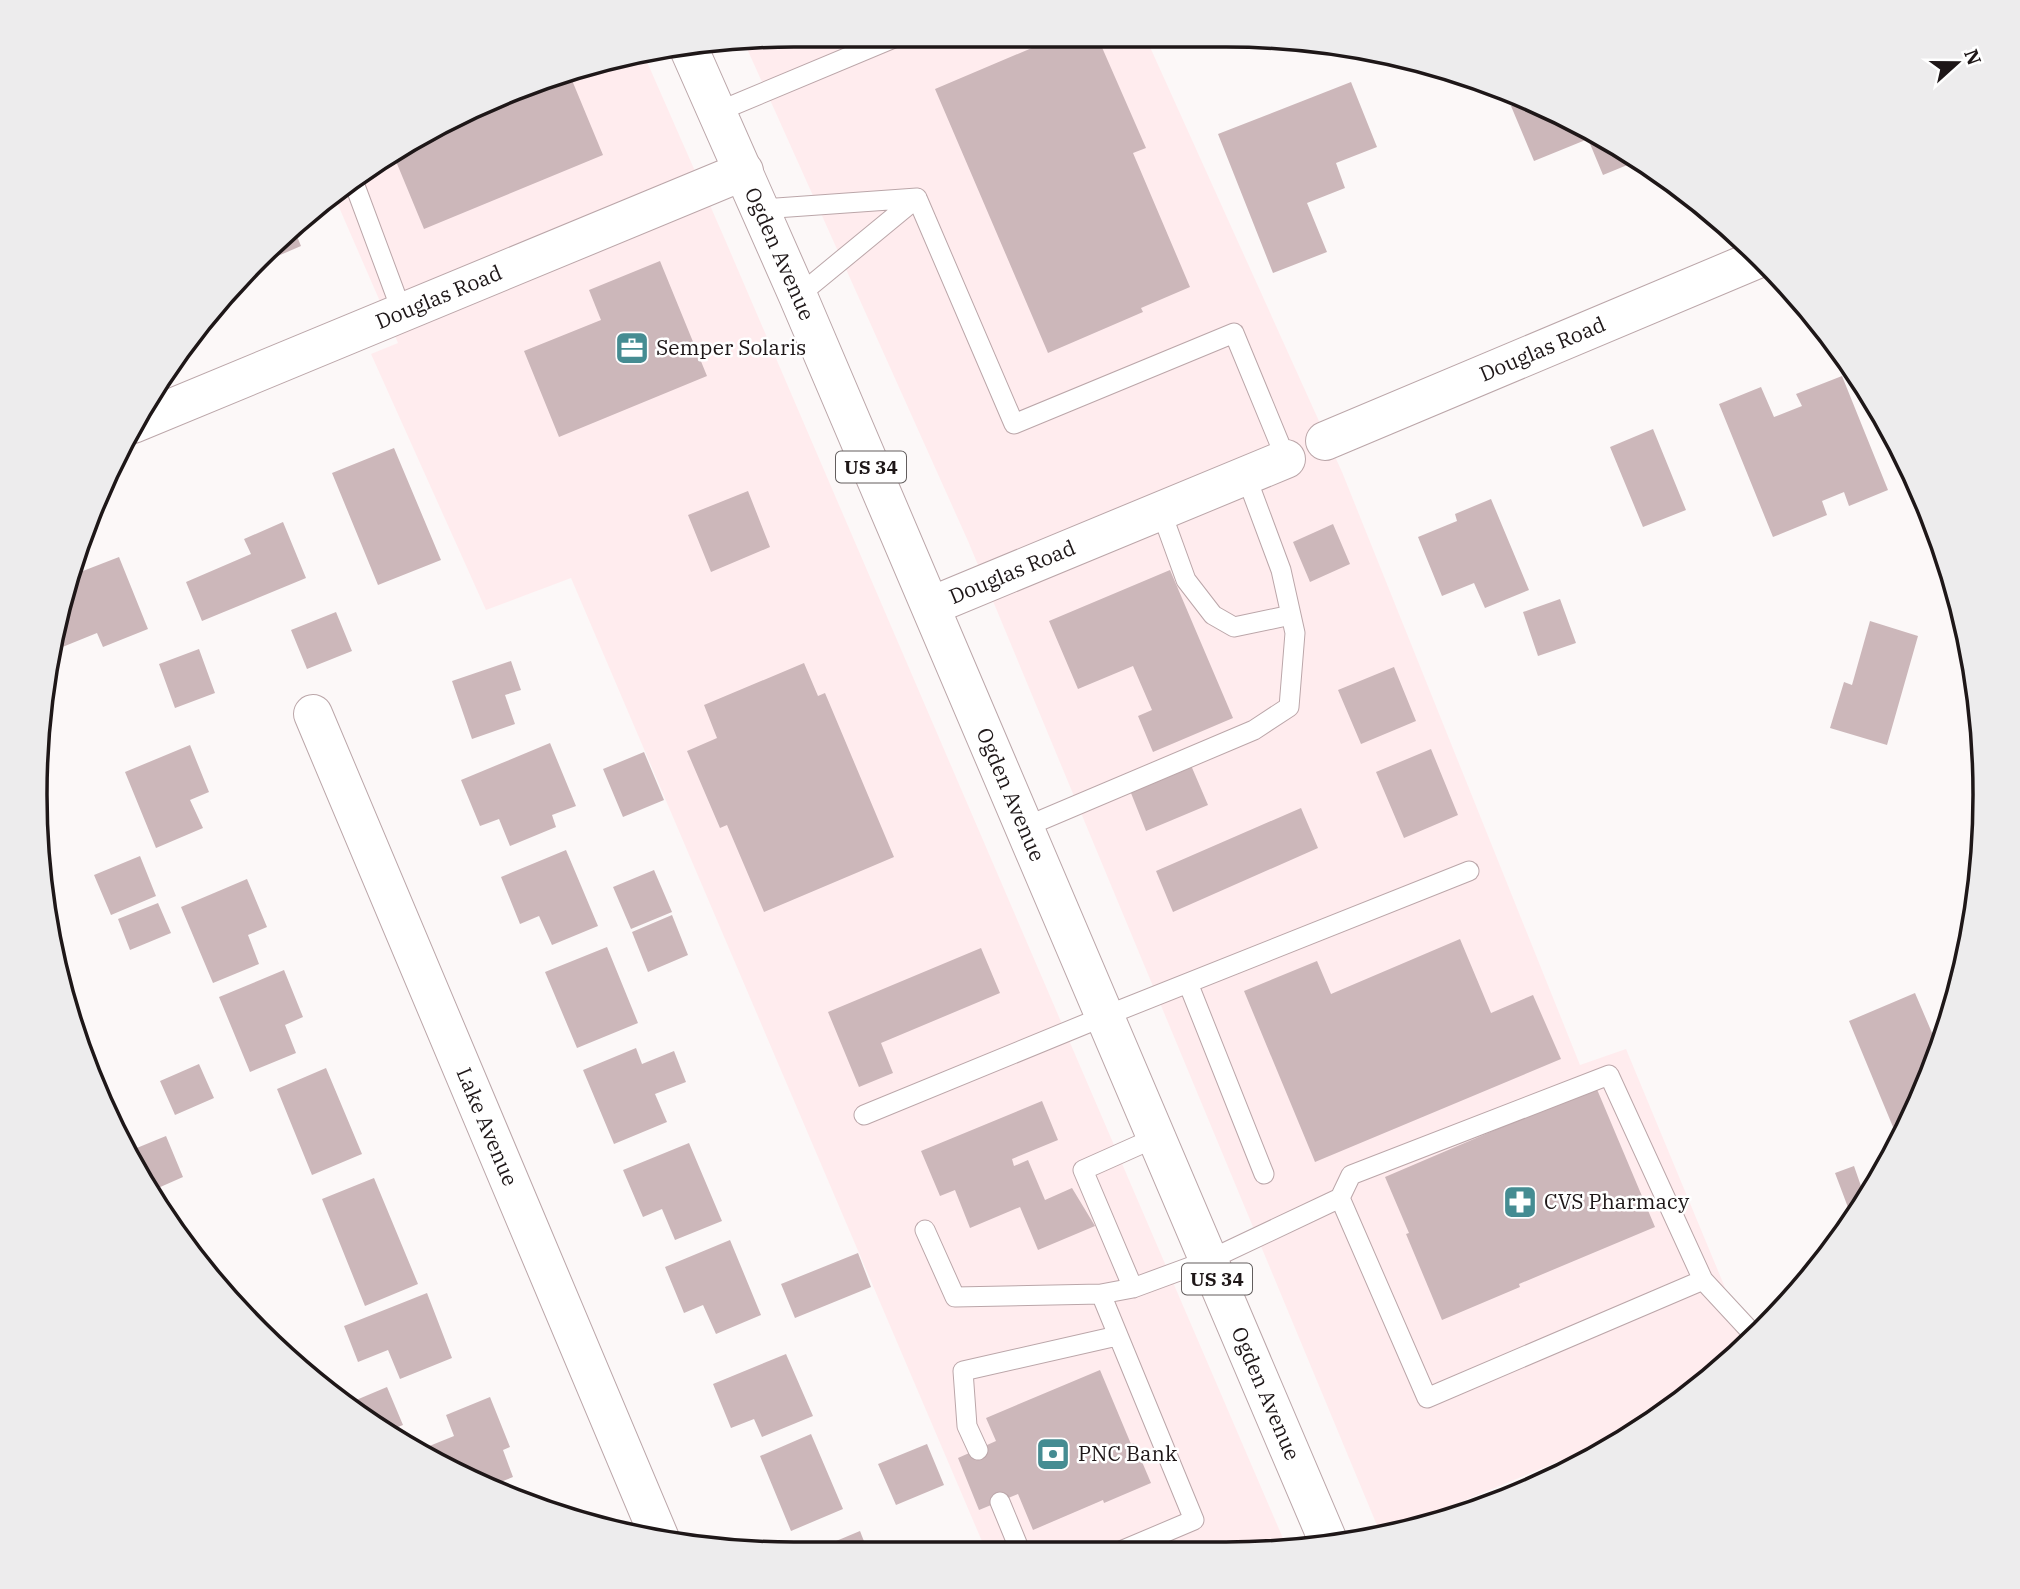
<svg xmlns="http://www.w3.org/2000/svg" width="2020" height="1589" viewBox="0 0 2020 1589" font-family="'IBM Plex Serif',serif">
<style>
.built{fill:#ffecee}
.building{fill:#ccb7ba}
.lines{fill:none;stroke-linecap:round;stroke-linejoin:round}
.service-casing{stroke:#bba6a9;stroke-width:21}
.minor-casing{stroke:#bba6a9;stroke-width:40}
.primary-casing{stroke:#bba6a9;stroke-width:40}
.service{stroke:#fff;stroke-width:19}
.minor{stroke:#fff;stroke-width:38}
.primary{stroke:#fff;stroke-width:38}
.labels{text-anchor:middle;stroke-width:5;stroke-linejoin:round;paint-order:stroke}
.shield{fill:#fff;stroke:#625d5d;stroke-width:2}
.shield-label{font-size:19px;font-weight:bold;fill:#1e1718}
.street-label{font-size:21px;fill:#1e1718;stroke:#fff}
.poi-label{font-size:21px;fill:#1e1718;stroke:#fff;text-anchor:start}
.rim{fill:none;stroke:#1e1718;stroke-width:3.5}
</style>
<rect width="100%" height="100%" fill="#fcf8f8"/>
<path class="built" d="M795,35L1145,36L1342,472L1580,1065L1626,1049L1748,1343L1726,1366L1637,1429L1381,1535L968,541L744,42Z
M644,55L723,235L1288,1550L1276,1552L987,1553L571,578L486,610L371,354L398,343L335,198L415,137L598,61Z"/>
<path class="building" d="M1060,36H1097L1146,148L1133,153L1190,287L1141,308L1143,312L1048,353L935,89Z
M569,73L603,155L424,229L393,154L415,137Z
M1351,82L1377,147L1336,163L1345,188L1307,203L1327,252L1273,273L1218,134Z
M1525,101L1606,137L1636,159L1637,161L1603,175L1588,139L1534,161L1511,106Z
M294,229L301,246L250,268L258,257Z
M660,261L707,376L559,437L524,351L601,320L589,290Z
M1842,376L1888,490L1849,506L1844,492L1822,501L1827,515L1773,537L1719,404L1761,387L1774,417L1802,406L1796,394Z
M1653,429L1686,510L1643,527L1610,447Z
M394,448L441,560L378,585L332,473Z
M748,491L770,547L711,572L688,515Z
M1491,499L1529,590L1485,608L1474,583L1442,596L1418,537L1457,521L1455,514Z
M283,522L306,578L202,621L186,582L251,554L244,539Z
M1333,524L1350,564L1310,582L1293,542Z
M119,557L148,629L103,647L97,633L60,648L56,638L61,598L70,576Z
M1170,570L1233,718L1153,752L1138,716L1152,710L1133,666L1078,689L1049,621Z
M1560,599L1576,643L1538,656L1523,612Z
M336,612L352,651L307,669L291,630Z
M1870,621L1918,636L1887,745L1830,728L1844,682L1852,685Z
M199,649L215,693L175,708L159,664Z
M511,661L521,690L505,695L515,724L472,739L452,681Z
M804,663L818,696L825,693L894,857L764,912L727,825L720,828L687,751L717,738L704,705Z
M1394,667L1416,721L1361,744L1338,690Z
M550,743L576,806L552,815L556,827L510,846L499,819L480,826L461,780Z
M190,745L209,792L190,800L203,828L156,848L125,772Z
M1431,749L1458,815L1404,838L1376,772Z
M644,752L664,800L623,817L603,769Z
M1190,763L1208,805L1146,831L1129,788Z
M1301,808L1318,848L1173,912L1156,871Z
M566,850L598,926L552,945L539,916L520,924L501,877Z
M140,856L156,896L111,915L94,875Z
M654,870L672,912L631,929L613,887Z
M247,879L267,927L248,935L259,964L213,983L181,907Z
M158,903L171,933L130,950L118,919Z
M672,915L688,955L648,972L632,932Z
M1460,939L1491,1013L1533,995L1561,1059L1315,1162L1244,991L1317,961L1331,994Z
M607,947L638,1023L577,1048L545,972Z
M981,948L1000,993L881,1043L893,1073L859,1087L828,1012Z
M284,970L303,1017L285,1025L296,1053L250,1072L219,997Z
M1915,993L1938,1047L1911,1119L1893,1127L1849,1021Z
M636,1048L642,1064L674,1051L686,1082L655,1094L667,1122L614,1144L583,1070Z
M199,1064L214,1098L175,1115L160,1081Z
M326,1068L362,1154L312,1175L277,1089Z
M1596,1087L1655,1227L1519,1284L1520,1287L1442,1320L1406,1234L1409,1233L1385,1177Z
M1042,1101L1058,1140L1012,1159L1014,1166L1028,1160L1045,1200L1072,1188L1095,1226L1038,1250L1020,1207L970,1228L955,1190L940,1196L921,1151Z
M166,1136L183,1177L149,1192L137,1174L127,1152Z
M689,1143L722,1221L675,1240L662,1209L643,1217L623,1170Z
M1854,1166L1862,1189L1873,1185L1852,1218L1835,1173Z
M374,1178L418,1284L365,1306L322,1199Z
M730,1240L761,1315L716,1334L703,1305L684,1313L665,1267Z
M858,1253L871,1287L795,1318L781,1284Z
M427,1293L452,1358L400,1379L388,1350L358,1362L344,1326Z
M786,1354L813,1416L762,1437L754,1419L731,1428L713,1384Z
M1100,1370L1131,1444L1134,1443L1151,1483L1104,1503L1103,1500L1033,1530L1018,1494L979,1510L958,1458L996,1441L986,1418Z
M387,1387L403,1425L390,1430L351,1408L349,1403Z
M490,1397L510,1447L503,1450L513,1477L488,1487L422,1449L454,1436L446,1415Z
M811,1434L843,1509L791,1531L760,1456Z
M927,1444L944,1485L896,1505L878,1464Z
M860,1531L869,1554H805Z"/>
<g class="lines">
<g class="service-casing">
<path id="service" d="M717,112L901,35
M354,183L402,312
M917,198L1014,424L1234,333L1286,459
M761,209L917,198
M798,296L917,198
M1161,511L1186,580L1213,615L1234,627L1291,615
M1025,827L1254,730L1289,707L1295,633L1281,570L1246,476
M1188,983L1264,1174
M864,1115L1105,1016L1469,871
M1340,1198L1427,1398L1703,1280
M925,1230L955,1297L1101,1294L1133,1288L1209,1260L1340,1198L1351,1175L1609,1075L1703,1280L1754,1335
M1133,1288L1083,1170L1157,1137
M1101,1294L1194,1520L1116,1553
M978,1450L967,1426L963,1371L1117,1336
M1000,1502L1021,1553"/>
</g>
<g class="minor-casing">
<g id="minor">
<path id="s1" d="M133,424L744,171"/>
<path id="s2" d="M1325,441L1760,258"/>
<path id="s3" d="M931,606L1286,459"/>
<path id="s4" d="M313,714L661,1541"/>
</g>
</g>
<g class="primary-casing">
<g id="primary">
<path id="s5" d="M689,49L798,296L1329,1543"/>
</g>
</g>
<use href="#service" class="service"/>
<use href="#minor" class="minor"/>
<use href="#primary" class="primary"/>
</g>
<defs>
<g id="office-square" transform="scale(1.75)"><rect x="-9" y="-9" width="18" height="18" rx="4" fill="#458c92" stroke="#fff"/><path d="M-6-3h4V-5.5h4V-3h4V5H-6ZM-1-4.5V-3h2v-1.5ZM-6 0V1H6V0Z" fill="#fff"/></g>
<g id="pharmacy-square" transform="scale(1.75)"><rect x="-9" y="-9" width="18" height="18" rx="4" fill="#458c92" stroke="#fff"/><path d="M-2-6h4v4h4v4h-4v4h-4v-4h-4v-4h4Z" fill="#fff"/></g>
<g id="bank-square" transform="scale(1.75)"><rect x="-9" y="-9" width="18" height="18" rx="4" fill="#458c92" stroke="#fff"/><path d="M-6-4H6V4H-6ZM0-2.3a2.3 2.3 0 1 0 0 4.6a2.3 2.3 0 1 0 0-4.6Z" fill="#fff"/></g>
</defs>
<g fill-rule="evenodd">
<use href="#office-square" x="632" y="348"/>
<use href="#pharmacy-square" x="1520" y="1202"/>
<use href="#bank-square" x="1053" y="1454"/>
</g>
<g class="labels">
<g class="shield">
<rect x="836" y="451.5" width="70" height="31" rx="5"/>
<rect x="1182" y="1263.5" width="70" height="31" rx="5"/>
</g>
<g class="shield-label">
<text x="871" y="474">US 34</text>
<text x="1217" y="1286">US 34</text>
</g>
<g class="street-label">
<text dy="7" stroke="none"><textPath href="#s5" startOffset="224">Ogden Avenue</textPath></text>
<text dy="7" stroke="none"><textPath href="#s1" startOffset="331">Douglas Road</textPath></text>
<text dy="7" stroke="none"><textPath href="#s2" startOffset="236">Douglas Road</textPath></text>
<text dy="7" stroke="none"><textPath href="#s3" startOffset="88">Douglas Road</textPath></text>
<text dy="7" stroke="none"><textPath href="#s5" startOffset="812">Ogden Avenue</textPath></text>
<text dy="7" stroke="none"><textPath href="#s4" startOffset="448">Lake Avenue</textPath></text>
<text dy="7" stroke="none"><textPath href="#s5" startOffset="1463">Ogden Avenue</textPath></text>
</g>
<g class="poi-label">
<text x="656" y="355">Semper Solaris</text>
<text x="1544" y="1209">CVS Pharmacy</text>
<text x="1078" y="1461">PNC Bank</text>
</g>
</g>
<path d="M0 0H2020V1589H0ZM794 47H1226A747 747 0 0 1 1973 794V795A747 747 0 0 1 1226 1542H794A747 747 0 0 1 47 795V794A747 747 0 0 1 794 47Z" fill="#edeced" fill-rule="evenodd"/>
<path class="rim" d="M794 47H1226A747 747 0 0 1 1973 794V795A747 747 0 0 1 1226 1542H794A747 747 0 0 1 47 795V794A747 747 0 0 1 794 47Z"/>
<g transform="translate(1957 63) rotate(69)" stroke="#ffffff" stroke-width="5" paint-order="stroke">
<path d="M0-5L12 26L0 18L-12 26Z" fill="#1e1718"/>
<text y="-10" font-size="19" font-weight="bold" text-anchor="middle" fill="#1e1718">N</text>
</g>
</svg>
